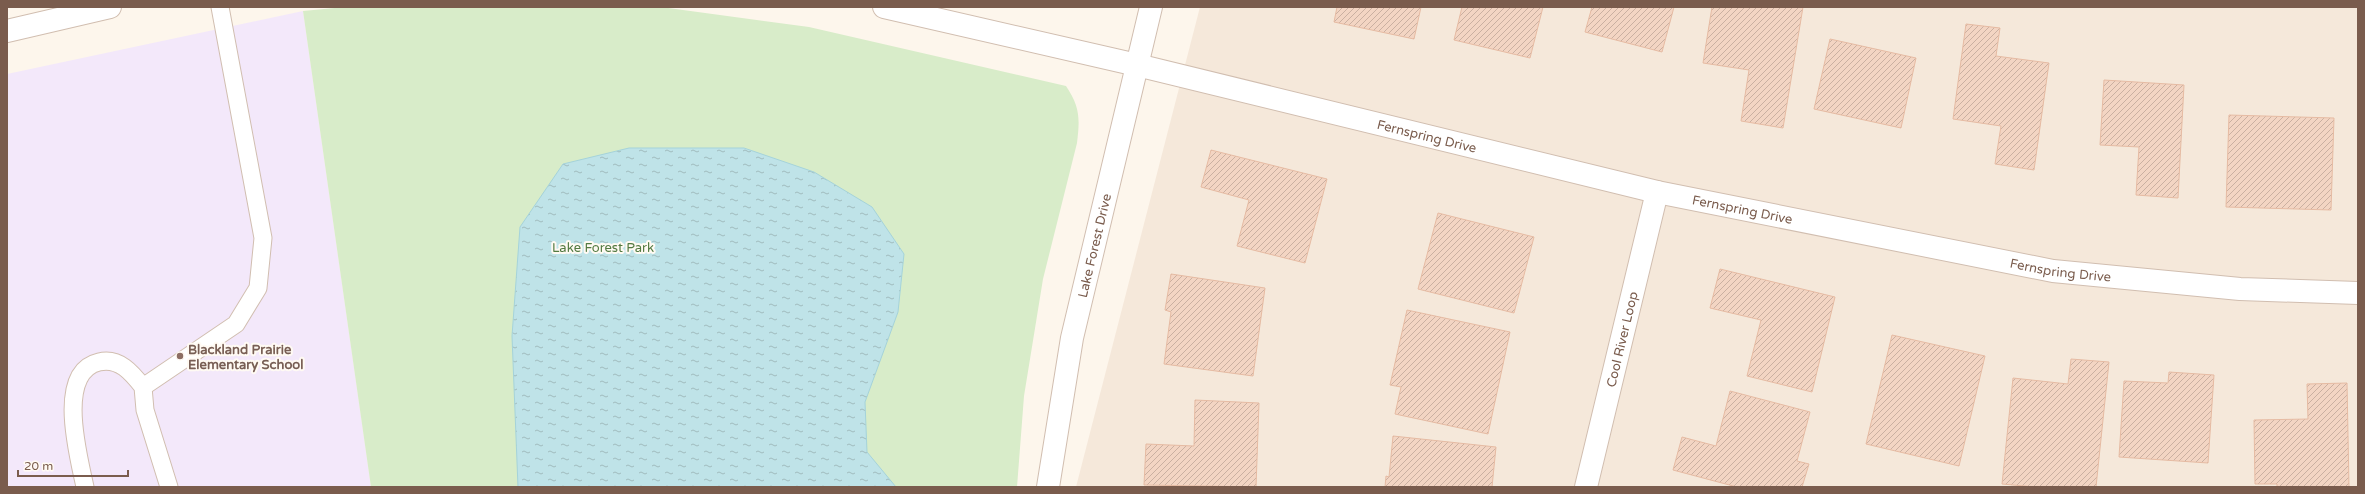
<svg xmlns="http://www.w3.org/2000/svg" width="2365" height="494" viewBox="0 0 2365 494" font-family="'Varela Round',sans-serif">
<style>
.residential{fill:#f5e8da}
.education{fill:#f3e8fa}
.green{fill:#d8ecc9}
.water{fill:url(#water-ripples);stroke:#a5d3da}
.building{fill:url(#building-hatch);stroke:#e6bba3}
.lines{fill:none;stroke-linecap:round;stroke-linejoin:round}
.lane-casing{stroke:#d1beb0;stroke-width:19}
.street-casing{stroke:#d1beb0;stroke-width:24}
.lane{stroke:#fff;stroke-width:17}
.street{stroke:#fff;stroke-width:22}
.education-dot{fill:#8d6e63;stroke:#fffaf3;stroke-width:1.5}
.labels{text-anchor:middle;stroke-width:4;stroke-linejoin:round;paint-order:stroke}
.street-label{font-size:13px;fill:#7a5c4d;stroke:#fffaf3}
.park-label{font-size:13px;fill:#537a41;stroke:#fffaf3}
.education-label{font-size:13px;font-weight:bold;fill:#785e54;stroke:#fffaf3;text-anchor:start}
</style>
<defs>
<pattern id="water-ripples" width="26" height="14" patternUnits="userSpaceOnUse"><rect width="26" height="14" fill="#bfe3e8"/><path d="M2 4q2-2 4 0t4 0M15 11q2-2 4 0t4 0" fill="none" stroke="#a0bbbe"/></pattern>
<pattern id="building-hatch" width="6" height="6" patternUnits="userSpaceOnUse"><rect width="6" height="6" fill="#f3d5c3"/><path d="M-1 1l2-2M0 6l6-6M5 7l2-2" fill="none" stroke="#cab0a1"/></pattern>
</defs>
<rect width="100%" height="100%" fill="#fdf6ec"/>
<path class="residential" d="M1200,7H2358V487H1076Z"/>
<path class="education" d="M303,11L371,487H7V74Z"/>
<path class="green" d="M345,7H661L809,27L1066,86C1080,107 1080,118 1077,143L1043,279L1024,396L1017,487H371L303,11Z"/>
<path class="water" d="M629,148H744L814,172L872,207L904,254L898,312L865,402L867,452L896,487H518L512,336L520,227L563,164Z"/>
<path class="building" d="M1337,7H1421L1414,39L1334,22Z
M1462,7H1543L1530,58L1454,40Z
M1592,7H1674L1662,52L1585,32Z
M1712,7H1803L1783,128L1741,121L1749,70L1703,63Z
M1966,24L2000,28L1996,56L2049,63L2034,170L1995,164L2001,126L1953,119Z
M1830,39L1916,58L1901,128L1814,109Z
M2104,80L2184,85L2178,198L2136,195L2139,147L2100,145Z
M2229,115L2334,118L2331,210L2226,207Z
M1211,150L1327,179L1305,263L1237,246L1249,200L1201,187Z
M1438,213L1534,237L1514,313L1418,289Z
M1720,269L1835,297L1812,392L1747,376L1761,320L1710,308Z
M1171,274L1265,288L1253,376L1164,364L1171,312L1165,310Z
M1407,310L1510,332L1488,434L1395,414L1401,387L1390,385Z
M1892,335L1985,356L1959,466L1866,444Z
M2071,359L2109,362L2096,487H2035L2002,484L2013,378L2068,384Z
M2169,372L2214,375L2208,463L2119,457L2124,381L2168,383Z
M2347,383L2349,487H2277V484H2255L2254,420L2308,419L2307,384Z
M1730,391L1810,412L1797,461L1809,464L1802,487H1737L1673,470L1682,437L1716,446Z
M1195,400L1259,403L1256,487L1144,485L1146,444L1194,446Z
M1393,436L1496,447L1492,487H1385L1386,476L1389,477Z"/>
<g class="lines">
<g class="lane-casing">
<path id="lane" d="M85,487C79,458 55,372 99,362C119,357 132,373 143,387
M169,487L145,410L143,387L236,324L258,288L263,238L220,7"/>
</g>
<g class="street-casing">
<g id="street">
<path id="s1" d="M884,7L1137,65L1657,192L2053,271L2240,289L2358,293"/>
<path d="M7,31L110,7"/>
<path id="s2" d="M1048,487L1072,338L1151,7"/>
<path id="s3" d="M1586,487L1657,192"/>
</g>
</g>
<use href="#lane" class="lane"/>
<use href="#street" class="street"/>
</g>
<circle class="education-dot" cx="180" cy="356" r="4"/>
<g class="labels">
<g class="street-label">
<text dy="5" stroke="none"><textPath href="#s1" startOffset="558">Fernspring Drive</textPath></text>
<text dy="5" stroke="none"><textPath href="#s1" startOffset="882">Fernspring Drive</textPath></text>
<text dy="5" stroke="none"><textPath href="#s2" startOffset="246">Lake Forest Drive</textPath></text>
<text dy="5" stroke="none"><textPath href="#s1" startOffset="1206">Fernspring Drive</textPath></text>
<text dy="5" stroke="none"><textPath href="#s3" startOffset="152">Cool River Loop</textPath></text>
</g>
<g class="park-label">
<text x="603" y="252">Lake Forest Park</text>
</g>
<g class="education-label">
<text x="188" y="354">Blackland Prairie<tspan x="188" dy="15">Elementary School</tspan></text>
</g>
</g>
<rect width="2365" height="494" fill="none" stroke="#7a5c4d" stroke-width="16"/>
<path d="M18 470v6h110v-6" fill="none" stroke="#7a5c4d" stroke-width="2"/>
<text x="24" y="470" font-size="12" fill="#7a5c4d" stroke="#fffaf3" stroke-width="3" paint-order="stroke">20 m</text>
</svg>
